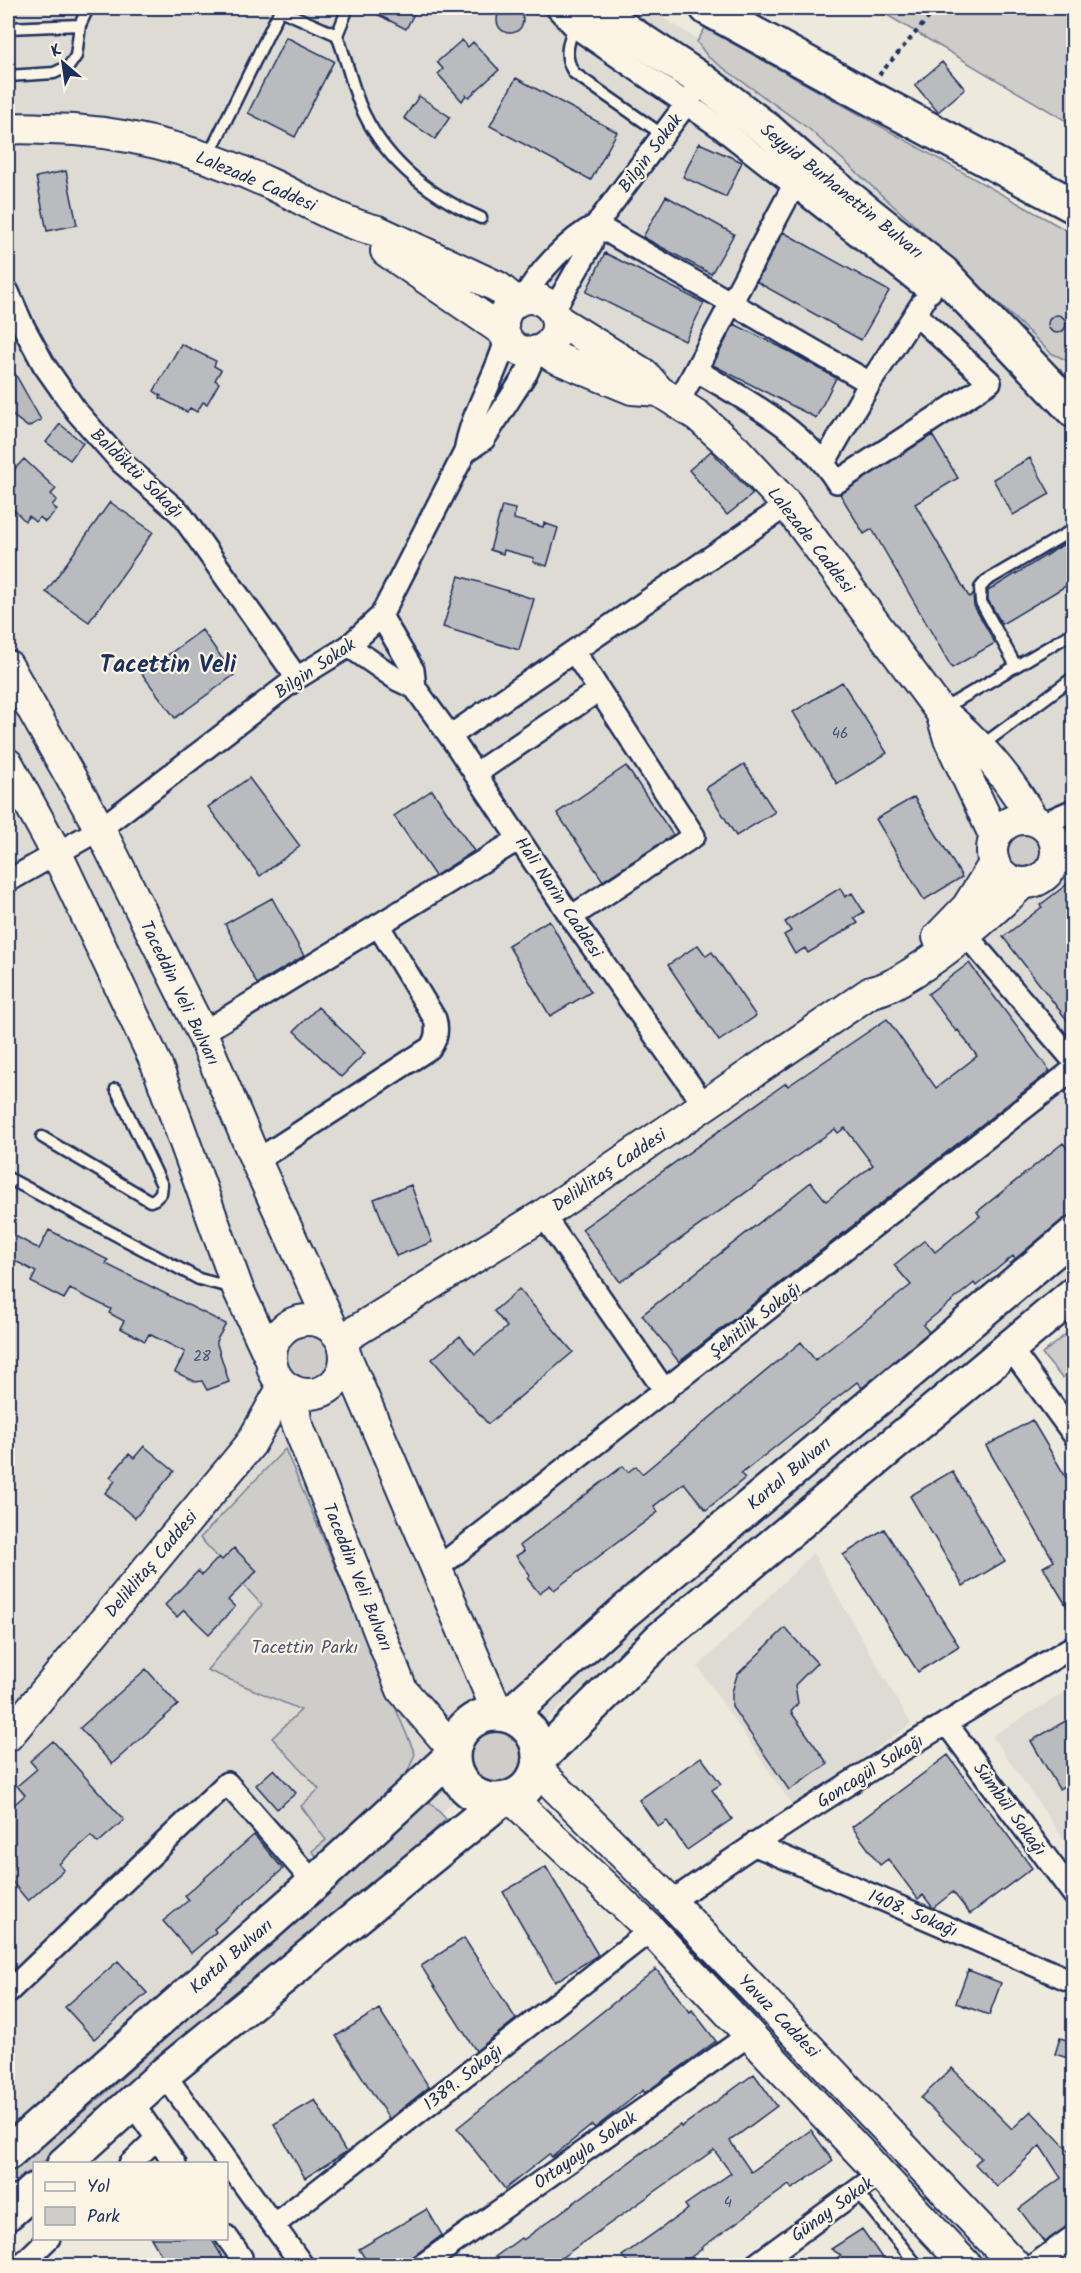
<svg xmlns="http://www.w3.org/2000/svg" width="1081" height="2273" viewBox="0 0 1081 2273" font-family="Kalam,sans-serif">
<style>
.built{fill:#dedbd4}
.green{fill:#cfcdca;stroke:#757e94;stroke-width:1.5}
.building{fill:#babbbe;stroke:#1b2f5e;stroke-width:1.5}
.lines{fill:none;stroke-linecap:round;stroke-linejoin:round}
.lane-casing{stroke:#1b2f5e;stroke-width:15}
.street-casing{stroke:#1b2f5e;stroke-width:26}
.secondary-casing{stroke:#1b2f5e;stroke-width:34}
.primary-casing{stroke:#1b2f5e;stroke-width:38}
.path{stroke:#1b2f5e;stroke-width:4;stroke-dasharray:4.5 4.5;stroke-linecap:butt}
.lane{stroke:#fcf5e5;stroke-width:10}
.street{stroke:#fcf5e5;stroke-width:21}
.secondary{stroke:#fcf5e5;stroke-width:30}
.primary{stroke:#fcf5e5;stroke-width:33}
.labels{text-anchor:middle;stroke-width:4.5;stroke-linejoin:round;paint-order:stroke}
.number-label{font-size:15px;fill:#435276}
.street-label{font-size:18px;fill:#1b2f5e;stroke:#fcf5e5}
.park-label{font-size:18px;fill:#485679;stroke:#fcf5e5}
.district-label{font-size:24px;font-weight:bold;fill:#1b2f5e;stroke:#fcf5e5}
</style>
<rect width="100%" height="100%" fill="#eee9dd"/>
<filter id="ink" filterUnits="userSpaceOnUse"><feTurbulence type="fractalNoise" baseFrequency=".0167" numOctaves="2"/><feDisplacementMap in="SourceGraphic" scale="12" xChannelSelector="R" yChannelSelector="G"/><feConvolveMatrix kernelMatrix="1 2 1 2 8 2 1 2 1" color-interpolation-filters="sRGB"/></filter>
<g filter="url(#ink)">
<path class="built" d="M8,8H647L710,47L1074,305L1073,1276L649,1629L46,2163L34,2164V2168L8,2147Z
M813,1553L911,1724L794,1808L698,1667Z
M1073,1687V1853L992,1736Z"/>
<path class="green" d="M875,8H1073V125Z
M705,28L1073,234V363L1051,353L941,249L809,129L708,57L697,42Z
M1007 853a19 19 0 1 1 38 0a19 19 0 1 1-38 0Z
M1073,1328V1371L1062,1378L1042,1354Z
M283 1357a25 25 0 1 1 50 0a25 25 0 1 1-50 0Z
M285,1449L415,1754L403,1783L325,1866L312,1851L326,1840L301,1806L319,1789L272,1738L301,1710L207,1670L262,1605L200,1538Z
M466 1757a30 30 0 1 1 60 0a30 30 0 1 1-60 0Z
M427,1799L446,1819L301,1955L106,2108L42,2163L34,2164V2170L8,2194V2174L100,2098Z"/>
<path class="building" d="M497 20a13 13 0 1 1 26 0a13 13 0 1 1-26 0Z
M365,8H417L406,29Z
M286,37L334,61L295,137L248,113Z
M462,40L468,47L473,42L499,70L469,97L466,95L462,101L438,74L443,69L437,62Z
M942,62L965,89L938,112L915,85Z
M516,78L617,132L591,180L490,126Z
M419,96L450,117L435,139L404,118Z
M699,143L742,162L726,197L683,177Z
M66,171L77,225L47,231L36,177Z
M666,196L734,234L711,274L643,237Z
M783,232L889,291L861,340L757,282Z
M605,253L704,303L685,341L586,292Z
M1048 324a9 9 0 1 1 18 0a9 9 0 1 1-18 0Z
M734,324L792,353L836,378L816,418L713,365Z
M181,344L216,361L214,366L221,370L215,380L219,383L207,404L203,402L197,412L190,408L187,412L160,398L161,396L154,391Z
M8,361L41,420L28,427L8,412Z
M60,424L83,443L70,460L46,442Z
M932,435L958,478L915,504L969,597L973,595L974,606L995,643L952,668L872,529L864,534L840,494Z
M711,451L753,494L727,515L689,470Z
M1030,458L1050,494L1013,515L993,479Z
M24,459L56,489L51,494L57,500L52,505L57,510L45,522L40,517L35,522L29,516L25,521L8,504V476Z
M110,502L153,532L89,622L46,592Z
M502,506L515,509L514,519L543,527L544,523L558,528L547,566L533,562L534,558L504,550L503,554L490,550Z
M1074,538V581L1002,624L988,600V591Z
M459,576L534,599L519,650L443,627Z
M202,630L234,675L175,718L142,674Z
M842,682L887,753L837,784L793,712Z
M744,764L775,812L736,836L706,788Z
M626,766L673,835L603,881L557,813Z
M249,778L300,846L260,876L208,807Z
M432,790L474,851L435,876L394,816Z
M914,797L962,877L924,900L876,819Z
M1074,879V1029L1003,937L1042,907L1040,905Z
M840,888L845,897L852,893L864,912L854,918L858,923L808,953L805,948L795,954L784,935L791,931L785,922Z
M272,898L304,956L257,984L225,924Z
M549,920L591,992L550,1016L508,945Z
M698,945L706,956L712,952L756,1016L719,1041L668,965Z
M969,963L1050,1071L679,1362L642,1315L811,1182L826,1201L873,1165L845,1128L838,1133L835,1129L620,1282L582,1229L786,1083L788,1086L887,1019L936,1088L977,1056L958,1030L956,1031L928,994Z
M318,1007L365,1053L341,1077L294,1031Z
M1063,1143L1074,1157V1215L1062,1220L1015,1259L1013,1256L976,1286L974,1283L923,1325L929,1332L862,1388L857,1382L795,1431L741,1474L745,1478L706,1510L684,1483L654,1506L658,1512L554,1590L550,1585L539,1593L527,1578L530,1575L516,1556L524,1551L520,1545L623,1466L628,1472L636,1466L642,1474L801,1342L815,1360L911,1285L894,1265L925,1240L935,1252L980,1216L977,1212Z
M411,1185L432,1242L396,1256L374,1199Z
M49,1230L108,1260L106,1264L226,1324L216,1341L229,1382L207,1390L202,1381L196,1382L175,1372L185,1352L149,1334L145,1341L120,1328L124,1321L109,1313L111,1309L70,1289L64,1299L31,1282L36,1272L8,1257V1232L39,1249Z
M519,1289L573,1352L488,1424L432,1359L460,1336L475,1354L507,1327L494,1311Z
M1032,1420L1074,1491V1618L1043,1567L1054,1561L986,1446Z
M144,1446L174,1471L135,1518L105,1493L115,1481L110,1477L129,1454L134,1458Z
M952,1471L1005,1561L963,1586L910,1496Z
M884,1529L959,1646L918,1672L843,1555Z
M234,1548L257,1571L228,1600L235,1607L209,1634L184,1610L177,1617L165,1605L198,1571L202,1575L219,1557L222,1560Z
M785,1628L817,1663L795,1685L798,1703L791,1712L828,1764L789,1790L732,1707V1692L737,1675Z
M146,1669L178,1705L112,1764L80,1728Z
M1074,1716V1780L1059,1789L1031,1741Z
M53,1741L124,1820L98,1843L91,1836L59,1864L64,1870L28,1901L8,1877V1810L25,1795L17,1786L37,1769L30,1761Z
M948,1755L1032,1868L970,1914L953,1892L933,1908L923,1895L918,1899L888,1859L880,1865L852,1827Z
M701,1757L721,1784L712,1790L732,1819L687,1850L667,1821L658,1827L639,1800Z
M274,1769L296,1793L277,1809L256,1785Z
M254,1835L283,1869L214,1929L216,1932L191,1953L163,1921L189,1900L185,1895Z
M546,1867L598,1955L555,1982L503,1892Z
M464,1938L516,2019L476,2051L421,1966Z
M118,1961L147,1993L94,2039L65,2007Z
M656,1969L690,2012L692,2010L716,2041L645,2093L643,2090L595,2128L592,2125L552,2157L549,2154L505,2189L457,2128Z
M968,1970L1001,1983L989,2015L956,2003Z
M379,2009L429,2087L389,2119L336,2036Z
M1060,2038L1074,2042V2060L1055,2054Z
M952,2068L1012,2129L1031,2111L1074,2156V2222L1044,2242L1019,2209L1061,2178L1040,2146L997,2187L975,2164L981,2158L921,2098Z
M754,2074L777,2106L730,2141L751,2172L811,2130L833,2161L792,2189L789,2185L701,2248L702,2249L680,2265H629L622,2256L688,2209L685,2205L731,2173L714,2150L551,2265H484L521,2238L523,2240L680,2125L681,2127Z
M315,2100L346,2152L305,2178L274,2124Z
M427,2209L442,2235L414,2256L406,2265H369L359,2249Z
M862,2229L887,2265H827L841,2255L831,2249Z
M151,2238H211L227,2265H167Z"/>
<g class="lines">
<g class="lane-casing">
<path id="lane" d="M348,8L337,35C346,58 351,82 360,105C383,159 428,195 481,218
M280,10L337,35
M574,26C568,44 563,56 574,73L663,135
M8,28L80,25
M8,76L54,73L69,66L76,56L80,25L88,8
M209,155L281,8
M1016,666L981,602L980,588L986,581L1074,529
M943,709L1074,632
M981,746L1074,677
M42,1137L150,1201L155,1199L161,1193L162,1185L116,1089
M8,1178L199,1279L233,1288
M856,2191L918,2266"/>
</g>
<g class="street-casing">
<path id="street" d="M557,8L574,26L720,127L930,292
M596,225L870,383
M8,292L22,324L44,365L77,412L121,462L180,513L297,678
M524,298C538,272 569,239 596,225
M553,311L591,245L596,225L695,92
M696,370C749,402 803,429 837,482L990,382L915,314
M678,403L794,185
M465,452L484,439L527,372L536,352
M824,463L870,383L923,302
M381,616L413,670L415,688
M349,646L398,680L415,688L450,736L571,917L705,1106
M450,736L787,505
M475,774L599,690
M1042,824L1074,810
M1056,855L1074,846
M8,881L100,829L297,678L349,646L381,616L465,452C471,412 496,378 506,339
M571,917L694,836L575,653
M966,935L1074,1061
M202,1033L519,839
M256,1161L430,1048C437,1039 438,1030 435,1019L378,925
M543,1215L665,1391
M1010,1348L1074,1435
M435,1570L1074,1069
M946,1723L1074,1895
M753,1844L1074,1982
M671,1902C801,1810 937,1728 1074,1646
M8,1992L227,1783L314,1883
M164,2074L303,2266
M132,2103L175,2164
M130,2164L157,2138
M275,2224L651,1930
M226,2236L241,2257
M20,2266L49,2238
M421,2266L749,2035
M754,2266L881,2173
M1033,2266L1074,2236"/>
</g>
<g class="secondary-casing">
<path id="secondary" d="M8,129C21,127 35,129 49,129C127,130 203,152 273,185C307,201 341,223 378,231L498,287L516,302
M386,251L503,331
M503 325a27 27 0 1 1 54 0a27 27 0 1 1-54 0Z
M556,319L644,374L659,391L698,416L736,450L787,505L940,711C977,740 1010,779 1033,820
M543,349L554,357L632,389L659,391
M8,666L100,829L202,1033L256,1161L333,1329
M942,716L949,739L995,837
M8,764L57,854L156,1063L238,1289L271,1360
M992 851a32 32 0 1 1 64 0a32 32 0 1 1-64 0Z
M938,937L967,907L994,864
M271 1357a37 37 0 1 1 74 0a37 37 0 1 1-74 0Z
M341,1340L543,1215L871,992C887,989 899,981 912,973C954,947 988,916 1023,883
M345,1354L498,1713
M292,1390L296,1421L402,1690L453,1749
M8,1736L250,1445L284,1385
M538,1770L671,1902L1016,2266
M511,1798L651,1930L967,2266"/>
</g>
<g class="primary-casing">
<path id="primary" d="M592,8L703,81L769,131L804,162L943,273L1074,411
M707,8L863,94L1074,206
M453 1757a43 43 0 1 1 86 0a43 43 0 1 1-86 0Z
M509,1715L624,1612L1074,1234
M540,1758L660,1639L1074,1294
M8,2153L314,1883L452,1756
M64,2164L164,2074L501,1800
M8,2213L34,2190"/>
</g>
<path class="path" d="M879,75L937,8"/>
<use href="#lane" class="lane"/>
<use href="#street" class="street"/>
<use href="#secondary" class="secondary"/>
<use href="#primary" class="primary"/>
</g>
</g>
<g class="labels">
<g class="number-label">
<text x="840" y="738">46</text>
<text x="202" y="1361">28</text>
<text x="728" y="2207">4</text>
</g>
<g class="street-label">
<text transform="translate(650 153) rotate(-53)" y="6">Bilgin Sokak</text>
<text transform="translate(256 181) rotate(23)" y="6">Lalezade Caddesi</text>
<text transform="translate(842 191) rotate(39)" y="6">Seyyid Burhanettin Bulvarı</text>
<text transform="translate(137 473) rotate(44)" y="6">Baldöktü Sokağı</text>
<text transform="translate(811 540) rotate(52)" y="6">Lalezade Caddesi</text>
<text transform="translate(315 668) rotate(-34)" y="6">Bilgin Sokak</text>
<text transform="translate(559 897) rotate(56)" y="6">Hali Narin Caddesi</text>
<text transform="translate(180 993) rotate(64)" y="6">Taceddin Veli Bulvarı</text>
<text transform="translate(609 1170) rotate(-34)" y="6">Deliklitaş Caddesi</text>
<text transform="translate(755 1320) rotate(-38)" y="6">Şehitlik Sokağı</text>
<text transform="translate(789 1473) rotate(-40)" y="6">Kartal Bulvarı</text>
<text transform="translate(151 1564) rotate(-50)" y="6">Deliklitaş Caddesi</text>
<text transform="translate(358 1577) rotate(68)" y="6">Taceddin Veli Bulvarı</text>
<text transform="translate(870 1771) rotate(-32)" y="6">Goncagül Sokağı</text>
<text transform="translate(1010 1809) rotate(54)" y="6">Sümbül Sokağı</text>
<text transform="translate(913 1913) rotate(23)" y="6">1408. Sokağı</text>
<text transform="translate(231 1956) rotate(-41)" y="6">Kartal Bulvarı</text>
<text transform="translate(779 2016) rotate(46)" y="6">Yavuz Caddesi</text>
<text transform="translate(463 2077) rotate(-38)" y="6">1389. Sokağı</text>
<text transform="translate(585 2150) rotate(-35)" y="6">Ortayayla Sokak</text>
<text transform="translate(832 2209) rotate(-36)" y="6">Günay Sokak</text>
</g>
<g class="park-label">
<text x="305" y="1653">Tacettin Parkı</text>
</g>
<g class="district-label">
<text x="168" y="672">Tacettin Veli</text>
</g>
</g>
<rect width="1081" height="2273" fill="none" stroke="#fcf5e5" stroke-width="30"/>
<rect x="15" y="15" width="1051" height="2243" fill="none" stroke="#1b2f5e" stroke-width="2" filter="url(#ink)"/>
<rect x="33" y="2162" width="195" height="78" fill="#fcf5e5" stroke="#a2a6af" stroke-width="1.5"/>
<rect x="45" y="2182" width="30" height="9" fill="#fcf5e5" stroke="#a2a6af" stroke-width="1.5"/>
<text x="87" y="2192" font-size="18" fill="#1b2f5e">Yol</text>
<rect x="45" y="2207" width="30" height="18" fill="#cfcdca" stroke="#a2a6af" stroke-width="1.5"/>
<text x="87" y="2222" font-size="18" fill="#1b2f5e">Park</text>
<g transform="translate(63 63) rotate(331)" stroke="#fcf5e5" stroke-width="4.5" paint-order="stroke">
<path d="M0-4.5L10 22L0 15L-10 22Z" fill="#1b2f5e"/>
<text y="-9" font-size="16" font-weight="bold" text-anchor="middle" fill="#1b2f5e">K</text>
</g>
</svg>
